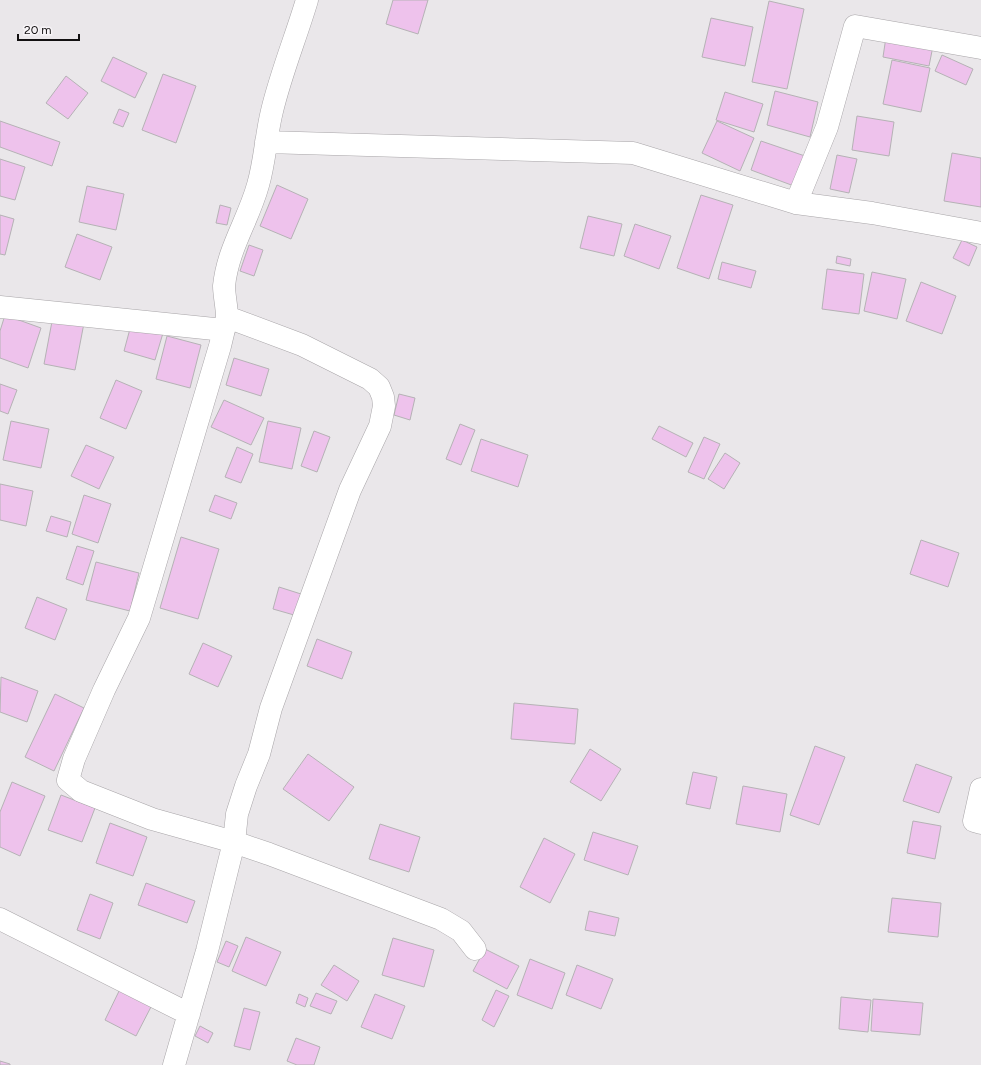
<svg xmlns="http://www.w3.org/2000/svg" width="981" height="1065" viewBox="0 0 981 1065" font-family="Figtree,sans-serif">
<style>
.building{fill:#eec2ec;stroke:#b5b2b5}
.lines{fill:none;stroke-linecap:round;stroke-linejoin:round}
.minor-casing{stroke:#a8a5a8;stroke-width:23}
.minor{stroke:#fff;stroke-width:22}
</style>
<rect width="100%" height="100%" fill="#eae7ea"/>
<path class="building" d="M393,0H428L418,34L386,24Z
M769,1L804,9L787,89L752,82Z
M711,18L753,27L745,66L702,57Z
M886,37L933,46L929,66L883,57Z
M942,55L973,69L966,85L935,71Z
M113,57L147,73L135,98L101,81Z
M892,60L930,68L921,112L883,104Z
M163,74L196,86L176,143L142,130Z
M66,76L88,93L68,119L46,103Z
M775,91L818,102L810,137L767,125Z
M725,92L763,104L754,132L716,120Z
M119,109L129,113L123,127L113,123Z
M857,116L894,122L889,156L852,150Z
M0,121L60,142L52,166L0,147Z
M717,121L754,138L740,171L702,153Z
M761,141L805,156L794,186L751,170Z
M952,153L981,158V207L944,201Z
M837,155L857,159L849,193L830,189Z
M0,159L25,167L15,200L0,196Z
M277,185L308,199L291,239L260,226Z
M87,186L124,194L116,230L79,222Z
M701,195L733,205L709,279L677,268Z
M220,205L231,208L227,225L216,223Z
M0,215L14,219L5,255L0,254Z
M588,216L622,224L614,256L580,248Z
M635,224L671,236L659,269L624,256Z
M77,234L112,247L100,280L65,267Z
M962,240L977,247L969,266L953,258Z
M249,245L263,250L254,276L240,271Z
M837,256L851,259L850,266L836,263Z
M722,262L756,271L751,288L718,279Z
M827,269L864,274L859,314L822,309Z
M872,272L906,279L897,319L864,311Z
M921,282L956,296L942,334L906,321Z
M5,315L41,328L28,368L0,358V331Z
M53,316L84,323L75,370L44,364Z
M131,325L163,333L155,360L124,351Z
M167,336L201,345L190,388L156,379Z
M234,358L269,369L261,396L226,385Z
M116,380L142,391L126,429L100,418Z
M0,384L17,390L8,414L0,411Z
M399,394L415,398L410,420L394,415Z
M224,400L264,418L251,445L211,427Z
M11,421L49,429L41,468L3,460Z
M268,421L301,428L292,469L259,462Z
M460,424L475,430L461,465L446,459Z
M659,426L693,443L686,457L652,439Z
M314,431L330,437L317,472L301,466Z
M704,437L720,444L704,479L688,472Z
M481,439L528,455L518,487L471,471Z
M86,445L114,457L99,489L71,476Z
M237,447L253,454L241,483L225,477Z
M725,453L740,463L724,489L708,479Z
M0,484L33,491L26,526L0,520Z
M84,495L111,504L98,543L72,534Z
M215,495L237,503L231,519L209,511Z
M51,516L71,522L67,537L46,531Z
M181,537L219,549L198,619L160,608Z
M921,540L959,553L948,587L910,574Z
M77,546L94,551L83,585L66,579Z
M96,562L139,573L130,611L86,600Z
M279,587L301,594L294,615L273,609Z
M37,597L67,609L55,640L25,628Z
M317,639L352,652L342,679L307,666Z
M203,643L232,656L218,687L189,674Z
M1,677L38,691L27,722L0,712Z
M55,694L84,708L54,771L25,757Z
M514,703L578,709L575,744L511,739Z
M815,746L845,757L819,825L790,815Z
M590,749L621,769L601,801L570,782Z
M308,754L354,787L329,821L283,789Z
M916,764L952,777L939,813L903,801Z
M693,772L717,777L710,809L686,804Z
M12,782L45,796L20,856L0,847V812Z
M743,786L787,794L780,832L736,824Z
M61,795L95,808L82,842L48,830Z
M913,821L941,826L935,859L907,853Z
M110,823L147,837L133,876L96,863Z
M380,824L420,837L409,872L369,859Z
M593,832L638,846L628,875L584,860Z
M544,838L575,854L550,903L520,887Z
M146,883L195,901L187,923L138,905Z
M90,894L113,903L100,939L77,930Z
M892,898L941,903L938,937L888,932Z
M589,911L619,918L615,936L585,930Z
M246,937L281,952L266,986L232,971Z
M393,938L434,950L424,987L382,975Z
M226,941L238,946L229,967L217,962Z
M485,949L519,966L507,989L473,971Z
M530,959L565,973L552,1009L517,995Z
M334,965L359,981L347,1001L321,985Z
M577,965L613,979L601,1009L566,995Z
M121,987L153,1003L136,1036L105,1020Z
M496,990L509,996L494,1027L482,1020Z
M316,993L337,1001L331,1014L310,1006Z
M299,994L308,998L305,1007L296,1003Z
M375,994L405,1006L392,1039L361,1027Z
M841,997L871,1000L868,1032L839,1029Z
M873,999L923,1003L920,1035L871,1031Z
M244,1008L260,1012L250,1050L234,1046Z
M200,1026L213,1033L208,1043L195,1036Z
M296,1038L320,1047L314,1065H297L287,1061Z
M0,1061L10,1064V1065H0Z"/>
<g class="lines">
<g class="minor-casing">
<path id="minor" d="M266,142L633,153L796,203L872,213L981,233
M796,203L827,127L855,26L981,48
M0,307L224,330
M227,317L220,346L139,618L104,690L74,759L68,780L81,791L152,819L234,842L269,854L441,919L461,931L475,949
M981,789L974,821L981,823
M0,919L189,1014
M174,1065L207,951L234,842L237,814L246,786L259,754L271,708L350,490L380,426L384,406L383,397L379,387L370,379L302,345L227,317C227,308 224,294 224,286C228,248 248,221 258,185C265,161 266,135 272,111C281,73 296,37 307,0"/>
</g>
<use href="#minor" class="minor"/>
</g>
<path d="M18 34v6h61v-6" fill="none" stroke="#121011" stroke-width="2"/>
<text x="24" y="34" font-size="12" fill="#121011" stroke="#f7f4f7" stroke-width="3" paint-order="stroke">20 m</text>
</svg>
